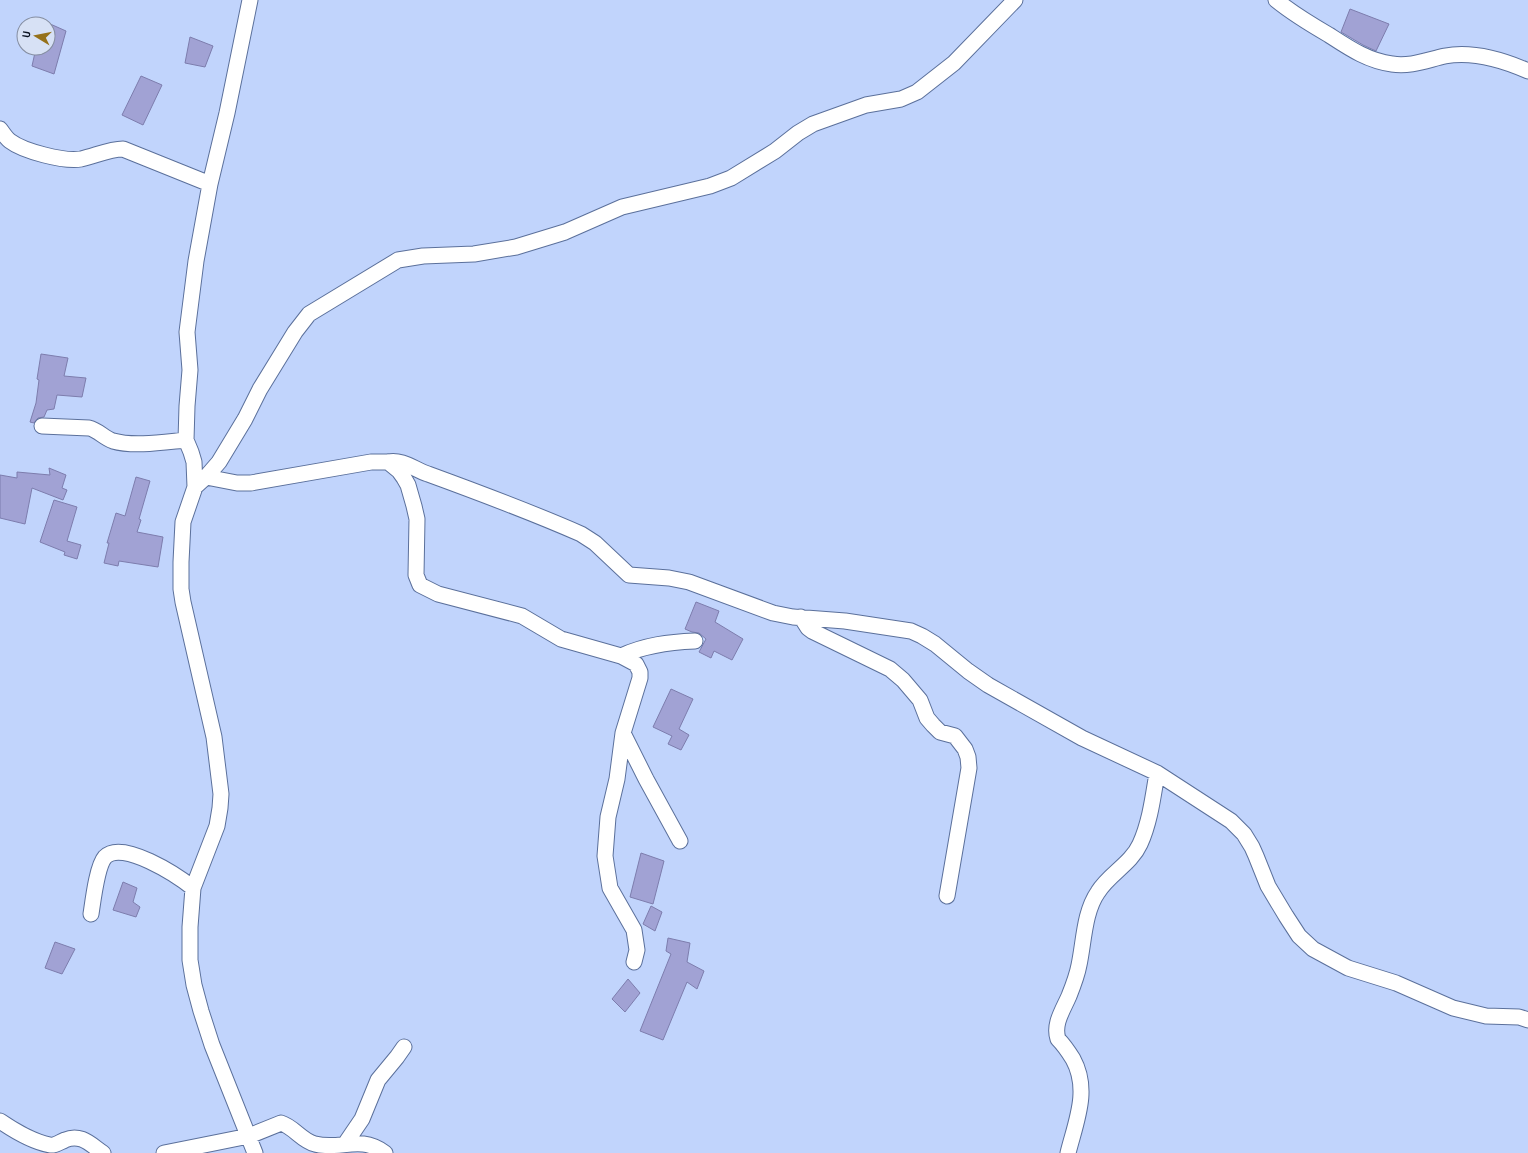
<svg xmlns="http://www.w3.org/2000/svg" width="1528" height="1153" viewBox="0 0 1528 1153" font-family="'Archivo Narrow',sans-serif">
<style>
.building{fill:#a1a2d4;stroke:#7d7dad}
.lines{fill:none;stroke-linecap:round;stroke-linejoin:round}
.minor-casing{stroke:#5b709b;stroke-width:17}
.minor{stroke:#fff;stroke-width:15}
</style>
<rect width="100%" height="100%" fill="#c1d4fc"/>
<path class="building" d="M1350,9L1389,24L1376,51L1363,45L1341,32Z
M48,23L66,31L54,74L32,66L36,48H48Z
M190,37L213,46L205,67L185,63Z
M141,76L162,85L143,125L122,115Z
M41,354L68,358L64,376L86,378L82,397L57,395L54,409L47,410L44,417L38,418L34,423L30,422L36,403L39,380L37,379Z
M49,468L66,475L62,488L67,490L63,500L32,488L25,524L0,518V475L17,478V472L50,475Z
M136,477L150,481L139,519L141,520L137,532L163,537L158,567L119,561L118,566L104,563L109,543H107L116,513L125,516Z
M54,500L77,507L67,541L81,545L77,559L64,555L65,552L40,542Z
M696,602L719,611L715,622L743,639L732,660L714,651L711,658L699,652L706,639L699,633L692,632L685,629Z
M671,689L693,699L679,729L689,735L681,750L668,744L672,736L653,727Z
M641,853L664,861L653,904L630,897Z
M123,882L137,888L133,902L140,907L136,917L113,910Z
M651,906L662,912L655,931L643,924Z
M668,938L690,943L687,962L704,971L697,989L687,982L663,1040L640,1031L671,954L666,951Z
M55,942L75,949L62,974L45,968Z
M628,979L640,993L625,1012L612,999Z"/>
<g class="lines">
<g class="minor-casing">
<path id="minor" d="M250,0L227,113L210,184L196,261L187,332L190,370L187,406L186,440L191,452L194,462L195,487L183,522L181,562V589L183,602L214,737L221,794L220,808L217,826L193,888L190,927V960L194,985L201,1011L212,1045L255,1153
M1276,0C1292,13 1310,24 1329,35C1349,48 1368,61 1392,64C1410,67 1427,60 1445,56C1472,51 1503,60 1528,71
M0,129C3,133 6,138 10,141C23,151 64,162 81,159C95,156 109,149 123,149L210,184
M42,426L89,428C98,430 104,438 113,441C134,447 165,442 186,440
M388,462C403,459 415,470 428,474C480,493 531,512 581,534L595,543L629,575L669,578L689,582L773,613L793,617L845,621L911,631L922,636L935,644L968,671L988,685L1082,738L1157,773L1231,821L1244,834L1252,847L1256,856L1268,886L1286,916L1299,936L1313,949L1348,968L1396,983L1453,1008L1486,1016L1519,1017L1528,1020
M206,477L237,483H251L371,462H388L399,471L404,478L408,485L414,506L417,519L416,575L420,585L438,594L522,616L561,639L621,656L636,664L640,672V678L623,733L646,779L680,841
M195,487L206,477L219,462L245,419L260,389L295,332L309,314L398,260L423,256L474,254L516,247L565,232L622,207L710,186L731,178L775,151L798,133L813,124L866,105L901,99L917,92L954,63L1015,0
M801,617L808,628L812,631L890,669L903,680L920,700L927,718L933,725L940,732L955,736L965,749L968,757L969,768L947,896
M621,656C645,645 669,642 695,641
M623,733L617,779L608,817L605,856L610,888L634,930L637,950L634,962
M91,914C93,901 97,866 105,857C122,839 178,876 193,888
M0,1121C13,1130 34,1142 50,1145C55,1146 60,1142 65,1140C81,1133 91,1145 103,1153
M345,1144L362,1119L378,1080L397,1057L404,1047
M164,1153L249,1136L281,1123C294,1127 302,1141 315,1144C341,1151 359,1134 385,1153
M1068,1153C1076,1121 1090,1090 1073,1059C1068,1051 1064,1045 1058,1039C1053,1024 1063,1010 1069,996C1073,986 1077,976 1079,965C1084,942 1084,912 1098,892C1109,874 1131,864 1140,844C1150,822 1153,797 1157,773"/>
</g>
<use href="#minor" class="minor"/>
</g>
<g transform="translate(36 36) rotate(280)"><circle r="19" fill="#d7e1f5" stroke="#858ea1"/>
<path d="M0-3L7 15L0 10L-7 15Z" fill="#95711a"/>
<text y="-6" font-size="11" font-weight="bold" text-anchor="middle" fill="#0a1222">U</text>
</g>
</svg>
